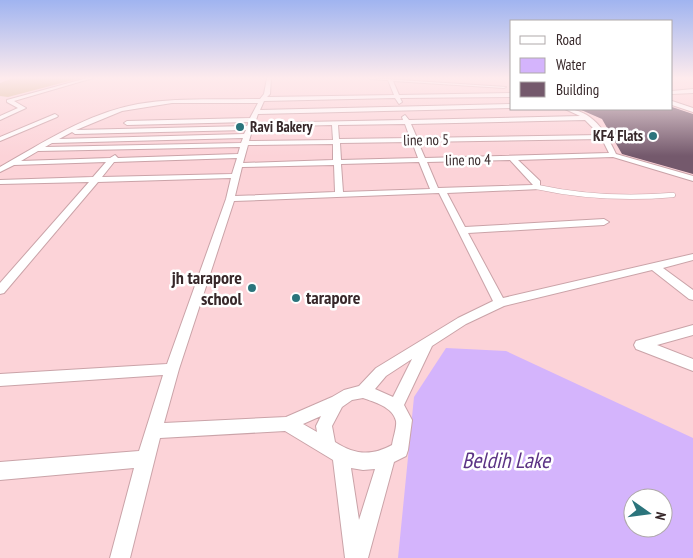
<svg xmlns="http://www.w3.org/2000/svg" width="693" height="558" viewBox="0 0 693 558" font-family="'PT Sans Narrow',sans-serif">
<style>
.green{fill:#d4b588}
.water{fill:#d4b4fc;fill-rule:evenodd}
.building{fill:#74596c}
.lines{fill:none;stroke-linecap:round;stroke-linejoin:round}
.service-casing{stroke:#caa3a8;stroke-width:5.5}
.minor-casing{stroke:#caa3a8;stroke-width:2}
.service{stroke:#fff;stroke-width:4.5}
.minor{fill:#fff;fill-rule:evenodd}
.poi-dot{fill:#2b747c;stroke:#fff;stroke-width:2}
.labels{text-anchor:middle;stroke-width:5;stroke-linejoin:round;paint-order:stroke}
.far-poi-label{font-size:15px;font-weight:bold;fill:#37282a;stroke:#fff;text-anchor:start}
.far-street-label{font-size:15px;fill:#37282a;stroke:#fff}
.poi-label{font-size:18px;font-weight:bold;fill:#37282a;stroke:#fff;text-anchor:end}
.near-water-label{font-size:22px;font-style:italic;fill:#5c3385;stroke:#fff}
</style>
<rect width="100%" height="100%" fill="#fcd3d8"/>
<path class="green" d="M13,78H81L8,97L0,96V83Z"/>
<path class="water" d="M446,348L506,351L693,438V558H398L414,397ZM633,498H663V528H633Z"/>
<path class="building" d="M672,107L693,114V174L622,154L602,119L579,109H672Z"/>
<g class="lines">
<g class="service-casing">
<path id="service" d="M537,187C583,197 626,199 673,195"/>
</g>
<g class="minor-casing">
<path id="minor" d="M87,78H93L14,101L26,108L0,120V116L18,108L7,102V100Z
M267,78H271L270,94L267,97L394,95L388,80L371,79L369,78L506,87L504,88L393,81L399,95L512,93V97L400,98L402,102L399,104L395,98L264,101L260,110L512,104V108L258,114L255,123L403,120L402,117L405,115L409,120L580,116L565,109C592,109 606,132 616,154L693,176V181L613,157L518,160L540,181V189L447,193L465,227L604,219L609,222L604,225L468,233L503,298L693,254V260L663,268L693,290V300L689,299L652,270L504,306L466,324L432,346L404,405L412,420L408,450L406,456L394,462L368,558H345L333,460L285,431L160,438L130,558H110L134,468L0,480V462L139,451L163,375L0,386V374L167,364L226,199L231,178L98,182L4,293L0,294V283L89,182L0,184V180L93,177L106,162L14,165L0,172V167C44,142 88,113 138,104C178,97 219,100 260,99L264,94ZM172,103H258L250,118L127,121L124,123L127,125L249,122L247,126L76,130L122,111ZM585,120L600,135L417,138L411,124ZM405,124L410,138L339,139L338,125ZM332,125L333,140L249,141L253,127ZM246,130L244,134L59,139L72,132L75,134ZM243,138L241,143L45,147L52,143ZM602,139L609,153L425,158L418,142ZM412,142L418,158L341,160L340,143ZM333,144V160L243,163L248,145ZM240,147L238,154L118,158L115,155L110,158L21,161L38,151ZM237,158L232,174L102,177L114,162ZM510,160L533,185L438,188L427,162ZM419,162L430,189L343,192L341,164ZM334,165L335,192L235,196L242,167ZM439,193L493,301L458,318L376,368L359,386L344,390L332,397L286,417L164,423L179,369L234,201ZM412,359L393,397L375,389L386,376ZM363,398C374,402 393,407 396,421C397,427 393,438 392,445C372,456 355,455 335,442L332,426L342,407L352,400ZM321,416L316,426L317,432L303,424ZM351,468L363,470L375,469L359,520Z
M693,89V93L672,94V91Z
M672,101L693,108V112L672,105Z
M55,114L58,116L57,117L0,141V137Z
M693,325V335L657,345L693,359V371L636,349L634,345L636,341Z"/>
</g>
<use href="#service" class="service"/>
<use href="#minor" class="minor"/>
</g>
<linearGradient id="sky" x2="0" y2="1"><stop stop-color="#a0b4f0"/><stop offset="0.5" stop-color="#feebed"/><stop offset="1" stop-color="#feebed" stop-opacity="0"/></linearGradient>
<rect width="693" height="156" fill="url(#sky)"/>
<g class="poi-dot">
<circle cx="240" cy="127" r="5"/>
<circle cx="653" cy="136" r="5"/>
<circle cx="252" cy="288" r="5"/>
<circle cx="296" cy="298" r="5"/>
</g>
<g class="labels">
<g class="far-poi-label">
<text x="250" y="132">Ravi Bakery</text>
<text x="643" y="141" text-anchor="end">KF4 Flats</text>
</g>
<g class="far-street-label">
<text transform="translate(426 140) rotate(-1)" y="5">line no 5</text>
<text transform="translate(468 160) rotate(-1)" y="5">line no 4</text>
</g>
<g class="poi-label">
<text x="242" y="284">jh tarapore<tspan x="242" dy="21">school</tspan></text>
<text x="306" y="304" text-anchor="start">tarapore</text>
</g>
<g class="near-water-label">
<text x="506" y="468">Beldih Lake</text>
</g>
</g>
<rect x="510" y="20" width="162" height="90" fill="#ffffff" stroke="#afa9aa"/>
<rect x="520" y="36" width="25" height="8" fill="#ffffff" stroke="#afa9aa"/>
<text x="556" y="45" font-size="15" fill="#37282a">Road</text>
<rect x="520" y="58" width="25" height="15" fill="#d4b4fc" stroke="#afa9aa"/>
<text x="556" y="70" font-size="15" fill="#37282a">Water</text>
<rect x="520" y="82" width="25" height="15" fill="#74596c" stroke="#afa9aa"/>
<text x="556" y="95" font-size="15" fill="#37282a">Building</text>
<g transform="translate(648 513) rotate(104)"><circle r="24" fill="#ffffff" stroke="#afa9aa"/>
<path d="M0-4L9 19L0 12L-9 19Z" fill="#2b747c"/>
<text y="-8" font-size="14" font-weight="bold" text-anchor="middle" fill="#37282a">N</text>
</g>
</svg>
